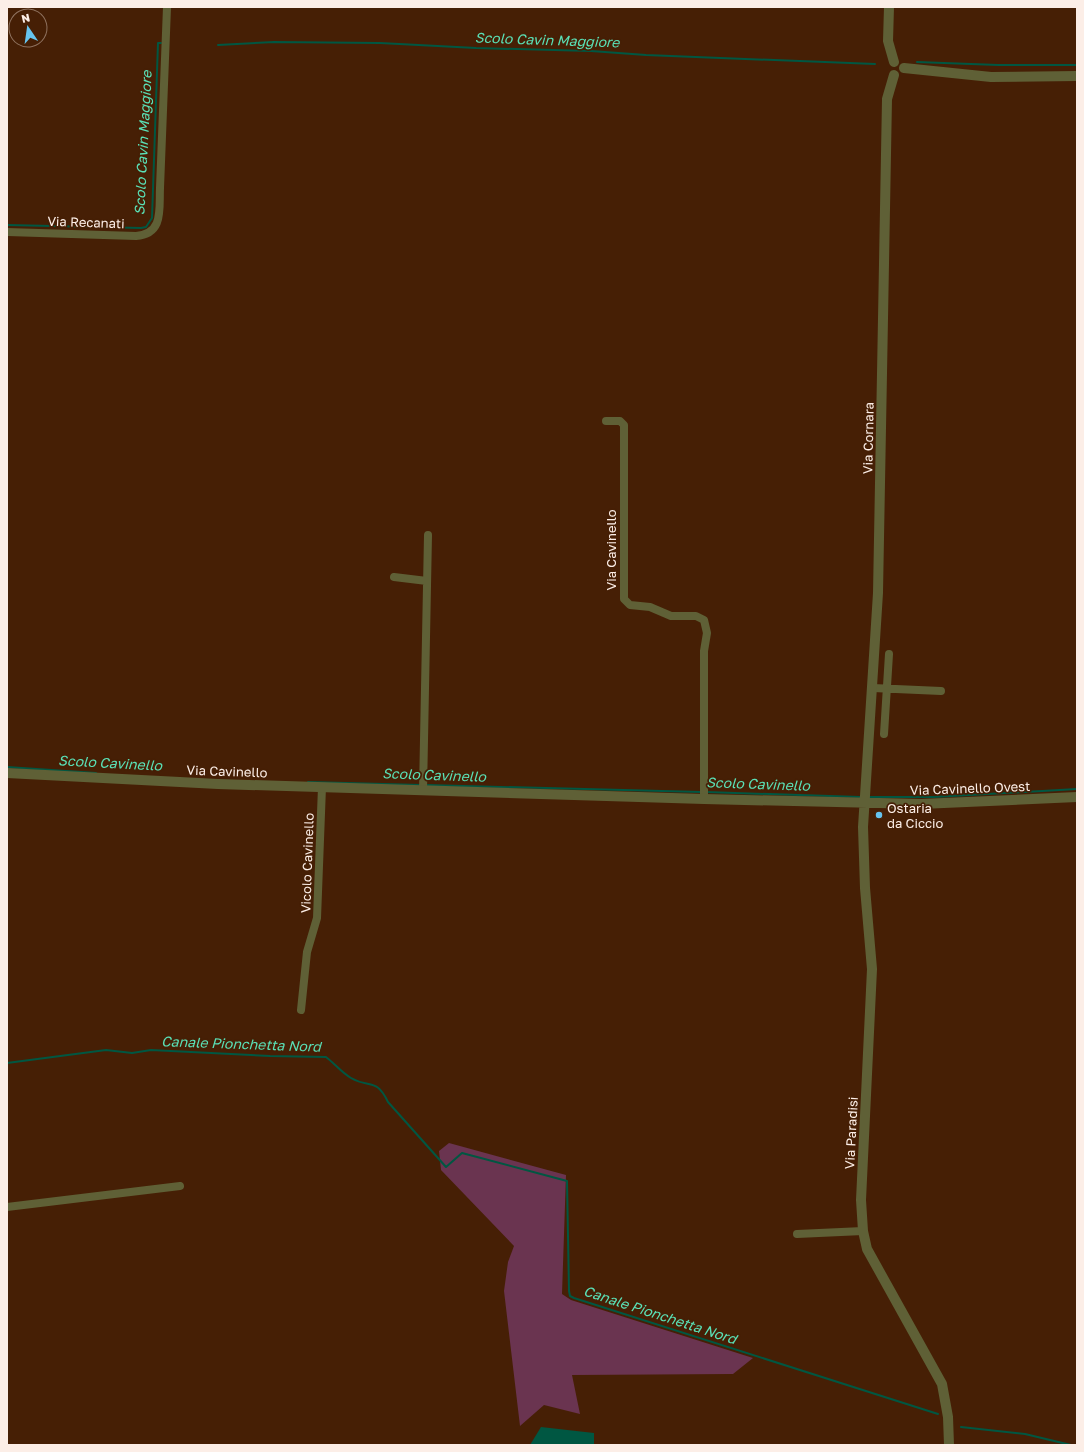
<svg xmlns="http://www.w3.org/2000/svg" width="1084" height="1452" viewBox="0 0 1084 1452" font-family="'Golos Text',sans-serif">
<style>
.green{fill:#6a3450}
.water{fill:#005742}
.lines{fill:none;stroke-linecap:round;stroke-linejoin:round}
.stream{stroke:#005742;stroke-width:2}
.minor{stroke:#5f6036;stroke-width:8}
.tertiary{stroke:#5f6036;stroke-width:10}
.poi-dot{fill:#66c4ef;stroke:#461f05;stroke-width:1.5}
.labels{text-anchor:middle;stroke-width:3.5;stroke-linejoin:round;paint-order:stroke}
.street-label{font-size:13px;fill:#fceee7;stroke:#461f05}
.poi-label{font-size:13px;fill:#fceee7;stroke:#461f05;text-anchor:start}
.water-label{font-size:14px;font-style:italic;fill:#5ae0b6;stroke:#461f05}
</style>
<rect width="100%" height="100%" fill="#461f05"/>
<path class="green" d="M449,1143L566,1175L562,1294L571,1300L753,1358L733,1374L572,1375L580,1414L544,1405L520,1426L504,1291L508,1262L514,1246L441,1170L439,1151Z"/>
<path class="water" d="M541,1427L594,1433V1445H530Z"/>
<g class="lines">
<path class="stream" d="M218,45L274,42L380,43L476,48L591,51L646,55L875,64
M917,62L998,65H1077
M7,225L141,228L146,227L152,218L158,43H161
M7,767L96,773
M308,782L421,785
M426,785L701,792
M706,792L860,797
M869,797H934L1077,789
M7,1063L106,1050L132,1053L151,1050L270,1056L326,1057C334,1063 342,1073 351,1078C370,1089 376,1077 388,1102L446,1167L462,1153L567,1181L569,1291L570,1296L574,1298L938,1414
M961,1427L1025,1434L1071,1445"/>
<path class="minor" d="M7,232L136,236C164,234 159,209 160,188L167,7
M606,421H620L624,425V599L630,605L650,607L671,616H696L704,620L707,633L704,651V799
M394,577L427,581
M873,688L941,691
M884,734L889,654
M423,791L428,535
M301,1010L307,952L317,918L322,787
M7,1207L180,1186
M797,1234L863,1231"/>
<path class="tertiary" d="M889,7L888,41L894,62
M904,68L991,77L1077,76
M894,75L887,99L878,593L863,827L865,888L872,969L861,1200L863,1231L867,1249L942,1384L948,1417L949,1445
M7,773L218,784L704,799L921,804L1077,797"/>
</g>
<circle class="poi-dot" cx="879" cy="815" r="4"/>
<g class="labels">
<g class="street-label">
<text transform="translate(86 222) rotate(2)" y="5">Via Recanati</text>
<text transform="translate(868 438) rotate(-89)" y="5">Via Cornara</text>
<text transform="translate(611 550) rotate(-90)" y="5">Via Cavinello</text>
<text transform="translate(227 771) rotate(2)" y="5">Via Cavinello</text>
<text transform="translate(970 788) rotate(-2)" y="5">Via Cavinello Ovest</text>
<text transform="translate(307 863) rotate(-88)" y="5">Vicolo Cavinello</text>
<text transform="translate(851 1133) rotate(-87)" y="5">Via Paradisi</text>
</g>
<g class="poi-label">
<text x="887" y="813">Ostaria<tspan x="887" dy="15">da Ciccio</tspan></text>
</g>
<g class="water-label">
<text transform="translate(547 40) rotate(2)" y="5">Scolo Cavin Maggiore</text>
<text transform="translate(143 143) rotate(-87)" y="5">Scolo Cavin Maggiore</text>
<text transform="translate(110 763) rotate(3)" y="5">Scolo Cavinello</text>
<text transform="translate(434 775) rotate(2)" y="5">Scolo Cavinello</text>
<text transform="translate(758 784) rotate(2)" y="5">Scolo Cavinello</text>
<text transform="translate(241 1044) rotate(2)" y="5">Canale Pionchetta Nord</text>
<text transform="translate(660 1315) rotate(18)" y="5">Canale Pionchetta Nord</text>
</g>
</g>
<rect width="1084" height="1452" fill="none" stroke="#fceee7" stroke-width="16"/>
<g transform="translate(28 28) rotate(347)"><circle r="19" fill="#461f05" stroke="#8f725f"/>
<path d="M0-3L7 15L0 10L-7 15Z" fill="#66c4ef"/>
<text y="-6" font-size="11" font-weight="bold" text-anchor="middle" fill="#fceee7">N</text>
</g>
</svg>
